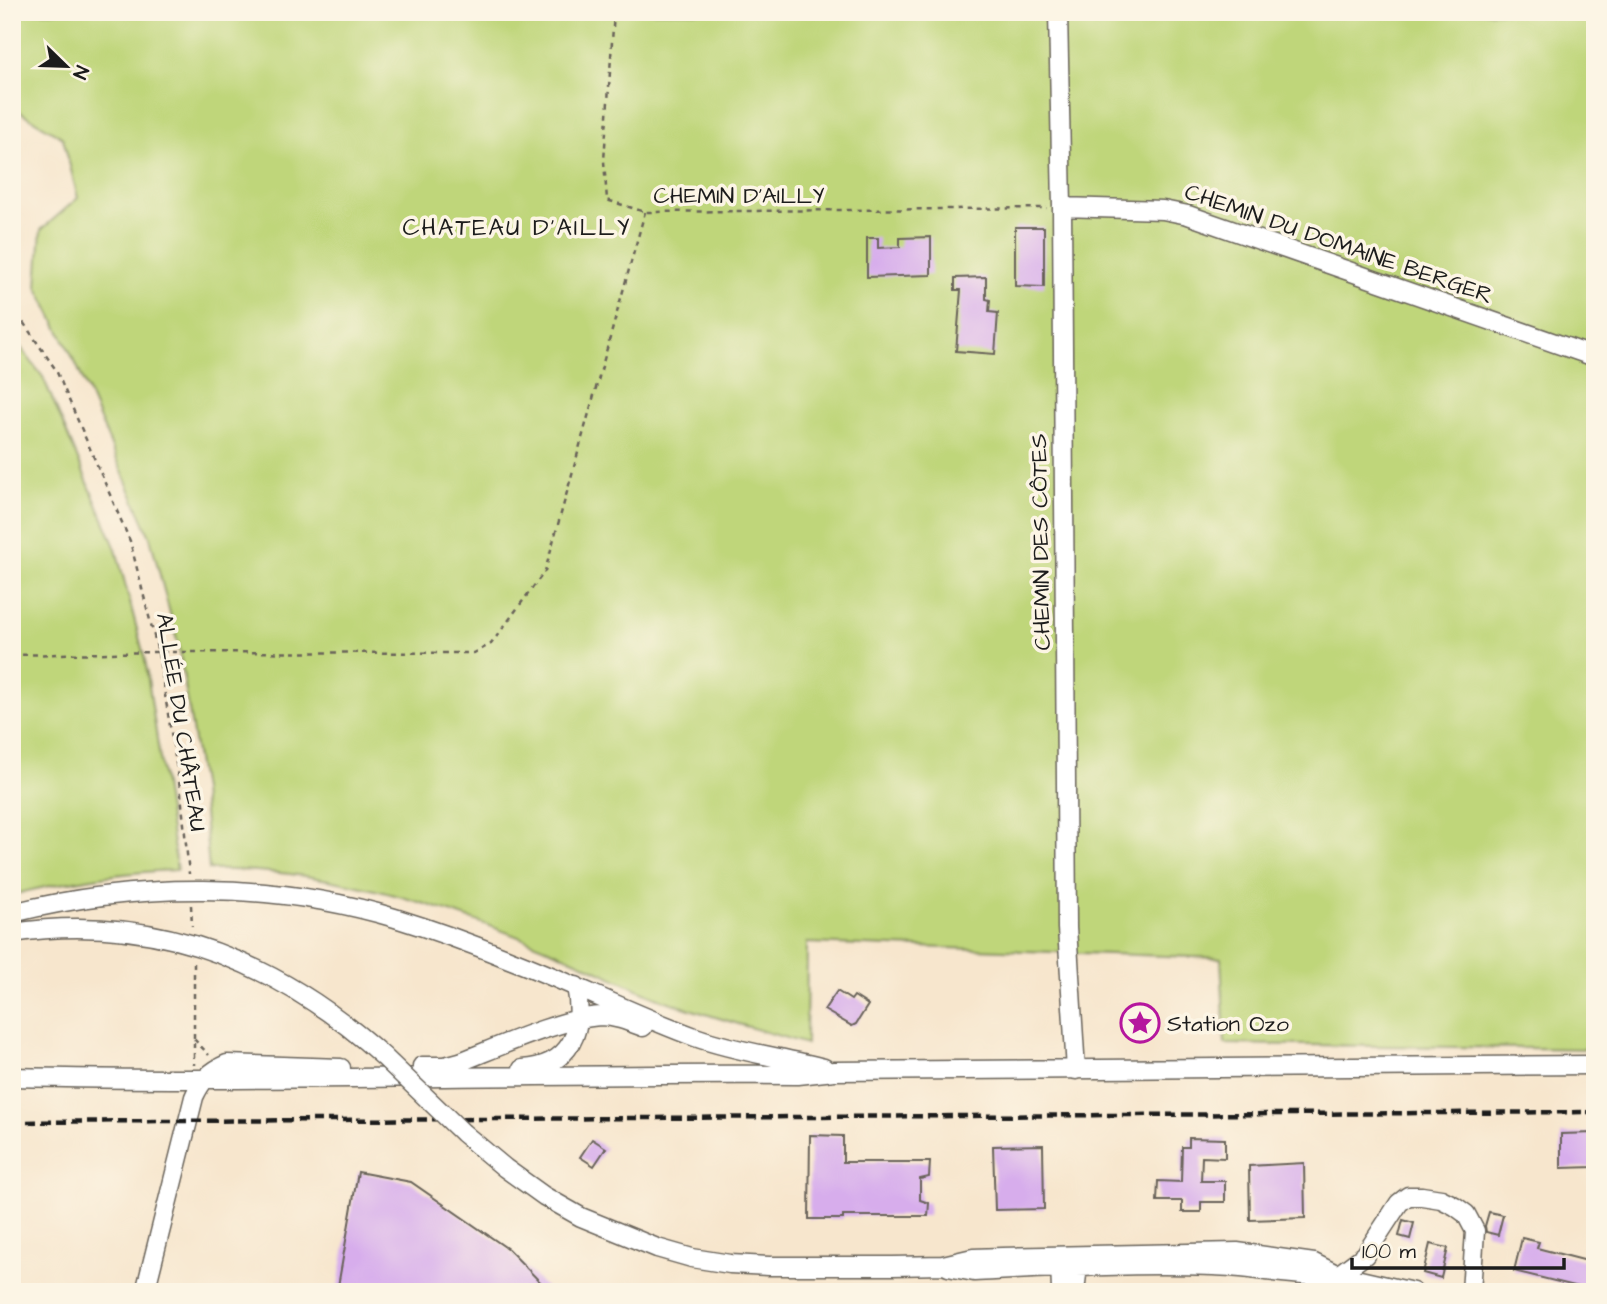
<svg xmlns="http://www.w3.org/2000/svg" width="1607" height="1304" viewBox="0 0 1607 1304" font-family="'Architects Daughter',sans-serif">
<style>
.green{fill:#bfd67a;stroke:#6e794b;stroke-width:2}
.building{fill:#d7adec}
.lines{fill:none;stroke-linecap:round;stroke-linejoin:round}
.minor-casing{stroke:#69635a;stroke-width:21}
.path{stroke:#69635a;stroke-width:2.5;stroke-dasharray:5 5;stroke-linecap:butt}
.minor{stroke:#fff;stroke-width:18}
.rail{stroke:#1c1c1c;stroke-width:4.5;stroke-dasharray:10 5;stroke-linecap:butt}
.minor-bridge-casing{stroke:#69635a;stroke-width:21;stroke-linecap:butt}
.minor-bridge{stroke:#fff;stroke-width:18}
.labels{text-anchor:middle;stroke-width:7;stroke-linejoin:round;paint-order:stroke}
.street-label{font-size:23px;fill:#1c1c1c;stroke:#fcf5e5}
.poi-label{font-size:23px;fill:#1c1c1c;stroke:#fcf5e5;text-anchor:start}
.neighbourhood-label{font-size:24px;letter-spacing:2px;fill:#1c1c1c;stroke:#fcf5e5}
</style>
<rect width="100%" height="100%" fill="#fcf5e5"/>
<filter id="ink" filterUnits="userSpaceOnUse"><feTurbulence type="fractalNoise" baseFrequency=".0143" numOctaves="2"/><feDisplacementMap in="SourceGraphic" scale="14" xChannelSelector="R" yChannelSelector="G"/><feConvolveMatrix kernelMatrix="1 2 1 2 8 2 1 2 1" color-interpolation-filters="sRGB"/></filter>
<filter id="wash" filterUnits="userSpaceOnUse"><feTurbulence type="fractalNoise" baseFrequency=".00686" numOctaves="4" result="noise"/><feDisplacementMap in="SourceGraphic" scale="28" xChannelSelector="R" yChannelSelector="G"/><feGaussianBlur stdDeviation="1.57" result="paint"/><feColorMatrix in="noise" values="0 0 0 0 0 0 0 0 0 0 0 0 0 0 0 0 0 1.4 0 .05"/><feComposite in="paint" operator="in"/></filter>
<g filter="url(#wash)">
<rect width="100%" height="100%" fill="#f7e6cd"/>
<path class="green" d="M12,12H1595V1049L1225,1044L1221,958L807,943L806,1044C761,1030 714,1018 669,1002C631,988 595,968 558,953C448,907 329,867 209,870L202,790L179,648L150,537L77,366L37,286L41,230L78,198L63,138L12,107Z
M12,336L43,377L116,549L145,660L177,870C122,872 65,881 12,895Z"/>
<g id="blocks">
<path class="building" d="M1015,227H1044V287L1015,286Z
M931,237V275L867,277V238H878V248L900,247V238Z
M986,277V299L990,300L989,312L998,313L995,354L956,351L961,290H955V278Z
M837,991L851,1000L854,996L868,1005L856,1024L852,1026L824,1010Z
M1595,1133V1167L1561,1168V1134Z
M810,1135L843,1136V1162H930L929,1177L920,1179V1200L929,1203L928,1216H843V1219H809Z
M1189,1138L1225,1139V1158L1202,1157L1201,1181H1225V1202H1201V1212H1182V1201H1157L1158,1181L1181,1182L1182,1147H1189Z
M592,1139L606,1148L594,1166L580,1157Z
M1043,1145L1044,1209L995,1210L993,1146Z
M1304,1163L1305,1218L1250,1220L1249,1166Z
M358,1172L411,1182L508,1249L550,1292H337Z
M1489,1212L1503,1215L1498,1235L1486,1232L1485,1226Z
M1403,1220L1414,1223L1410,1239L1399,1236Z
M1522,1238L1539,1242L1537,1248L1595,1263V1291L1514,1271Z
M1430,1244L1448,1248L1441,1278L1423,1273Z"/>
</g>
</g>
<g filter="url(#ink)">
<use href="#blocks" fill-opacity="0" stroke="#69635a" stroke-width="2"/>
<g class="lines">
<g class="minor-casing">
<path id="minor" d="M1058,12L1062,207L1067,928L1076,1070
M1062,207L1163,210L1188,215L1595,357
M12,913C137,882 271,881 395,918C434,930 472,944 509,959C572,983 632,1014 695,1037C737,1052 781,1057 824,1068
M12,933C156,911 279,962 384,1057
M422,1066H445L460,1062C498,1047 562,1018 601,1016C616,1016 630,1022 643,1027
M522,1069C571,1066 585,1031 576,986
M12,1077C274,1083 536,1073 798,1075L834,1071L1595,1065
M463,1133L505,1168L544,1196L581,1217L657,1248L692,1258L730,1264L769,1266H893L943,1265L973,1258L1002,1257L1237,1252L1314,1263L1338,1275L1413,1292
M1060,1259L1061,1292
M948,1267L974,1272C1053,1268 1134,1263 1213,1266C1254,1267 1295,1278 1335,1275
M1338,1275L1365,1255L1399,1203L1408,1196H1422L1441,1199L1455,1206L1466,1214L1475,1231L1471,1292
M145,1292L194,1097C201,1081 210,1071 227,1064L341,1068
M1075,1292L1079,1257"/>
</g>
<path class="path" d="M614,12L604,161L607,200L645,212L1047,208
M12,306L56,370L130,541L158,652L181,794L189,874
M12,655L158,652L474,653L491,644L545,571L645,212
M191,905L192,926
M194,963V1065
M194,1039L209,1055"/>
<use href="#minor" class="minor"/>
<path class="rail" d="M12,1122L1595,1112"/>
<g class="minor-bridge-casing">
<path id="minor-bridge" d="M384,1057L463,1133"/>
</g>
<use href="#minor-bridge" class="minor-bridge"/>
</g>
</g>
<defs>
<g id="sight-ring" transform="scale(2.0125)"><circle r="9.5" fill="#fcf5e5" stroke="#b5179e" stroke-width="1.5"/><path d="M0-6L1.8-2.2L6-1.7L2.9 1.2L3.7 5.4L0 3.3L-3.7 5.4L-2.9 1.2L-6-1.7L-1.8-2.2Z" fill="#b5179e"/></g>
</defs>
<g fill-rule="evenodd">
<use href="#sight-ring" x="1140" y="1023"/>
</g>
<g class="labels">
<g class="street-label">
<text x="739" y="203">CHEMIN D'AILLY</text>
<text transform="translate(1339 243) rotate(19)" y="8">CHEMIN DU DOMAINE BERGER</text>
<text transform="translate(1040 542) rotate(-91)" y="8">CHEMIN DES CÔTES</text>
<text transform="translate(182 722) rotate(81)" y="8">ALLÉE DU CHÂTEAU</text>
</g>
<g class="poi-label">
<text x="1167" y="1031">Station Ozo</text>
</g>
<g class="neighbourhood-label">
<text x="517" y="235">CHATEAU D'AILLY</text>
</g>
</g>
<rect width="1607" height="1304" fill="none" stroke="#fcf5e5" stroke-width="42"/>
<g transform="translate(66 66) rotate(113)" stroke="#fcf5e5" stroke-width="5" paint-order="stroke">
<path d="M0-5L12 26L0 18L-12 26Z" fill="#1c1c1c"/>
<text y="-10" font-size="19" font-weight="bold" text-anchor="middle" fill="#1c1c1c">N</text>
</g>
<path d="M1352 1258v10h212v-10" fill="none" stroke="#1c1c1c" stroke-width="3.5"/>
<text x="1362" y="1258" font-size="21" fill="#1c1c1c" stroke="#fcf5e5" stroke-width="5" paint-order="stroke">100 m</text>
</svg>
